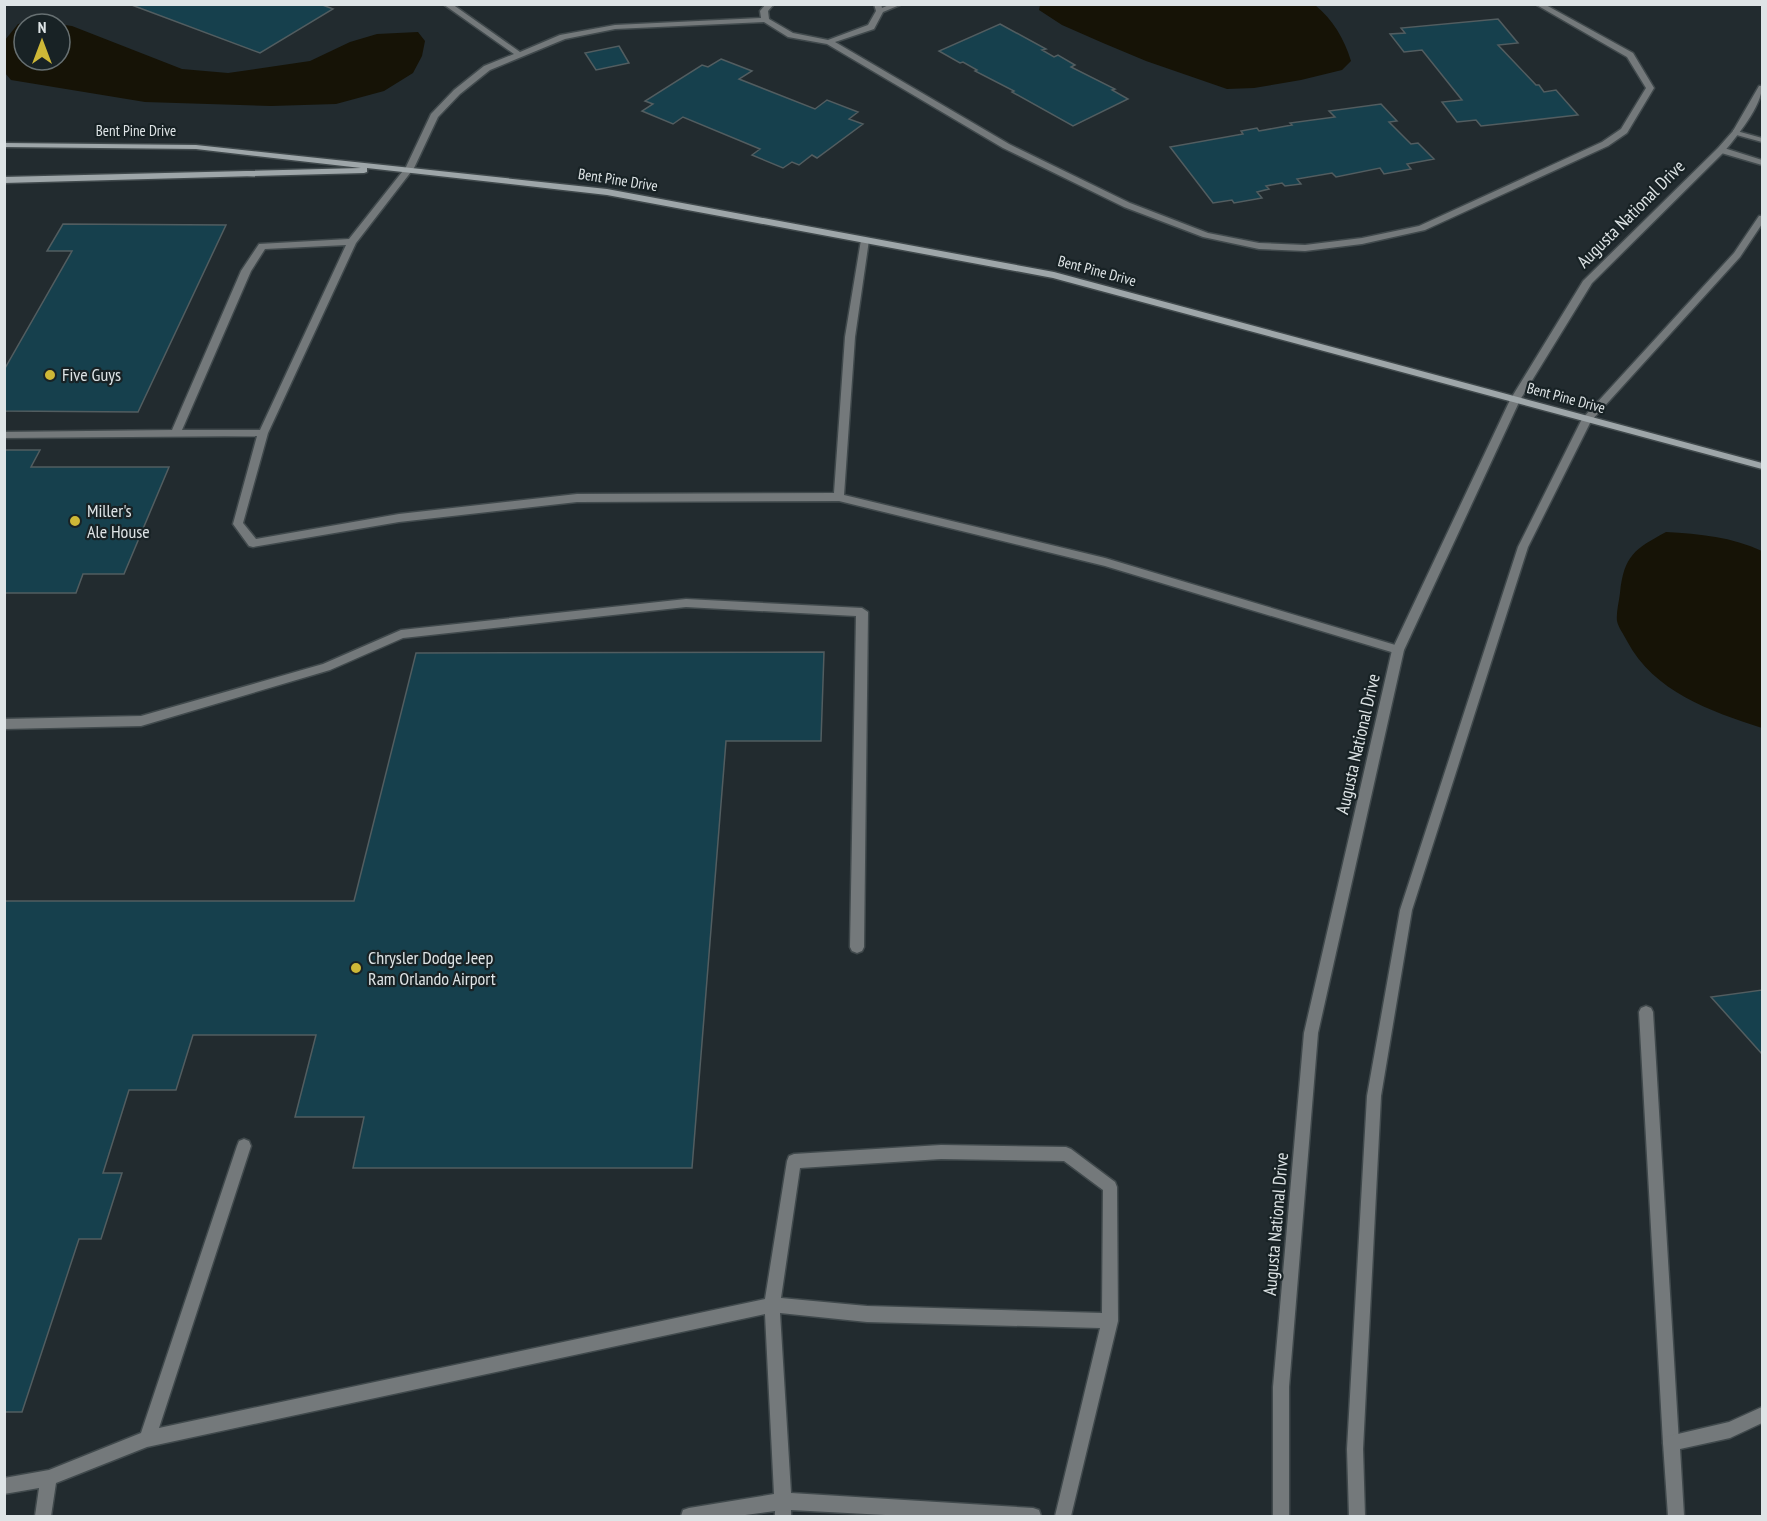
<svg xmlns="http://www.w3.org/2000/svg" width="1767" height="1521" viewBox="0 0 1767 1521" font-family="'PT Sans Narrow',sans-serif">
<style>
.water{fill:#161306;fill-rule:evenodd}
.building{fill:#16404d;stroke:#525d60;stroke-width:1.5}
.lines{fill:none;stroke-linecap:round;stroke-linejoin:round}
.lane-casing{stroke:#40494c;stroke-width:3}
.street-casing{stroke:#40494c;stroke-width:3}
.secondary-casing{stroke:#40494c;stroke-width:3}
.lane{fill:#74797b;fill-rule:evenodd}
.street{fill:#74797b;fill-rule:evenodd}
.secondary{fill:#9ea6a9;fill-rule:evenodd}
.poi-dot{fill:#ceb837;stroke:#182225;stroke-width:2}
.labels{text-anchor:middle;stroke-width:4.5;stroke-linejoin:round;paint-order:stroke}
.far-street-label{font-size:15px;fill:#dee4e6;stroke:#182225}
.street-label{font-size:18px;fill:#dee4e6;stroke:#182225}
.poi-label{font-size:18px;fill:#dee4e6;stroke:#182225;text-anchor:start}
</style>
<rect width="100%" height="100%" fill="#222b2f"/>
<path class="water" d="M1040,5H1315C1333,20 1344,38 1351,61L1342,70L1301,80L1254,88L1227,89L1146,61L1103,43L1062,25L1039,10Z
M36,21L72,26L182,69L228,73L310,61L350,42L377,34L418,32L425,41L422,56L413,73L384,91L336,104L271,106L145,102L11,80L5,73V40L18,24ZM24,24H60V60H24Z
M1666,532C1700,534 1732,537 1762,551V728C1710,711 1654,692 1627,641C1624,635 1618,627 1617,621C1616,612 1619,602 1620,593C1624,555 1635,549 1666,532Z"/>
<path class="building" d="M129,4H320L333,9L260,53Z
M1498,19L1518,43L1498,45L1536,85H1539L1544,92L1556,90L1578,115L1481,126L1476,120L1457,122L1442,102L1462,100L1422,50L1404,52L1390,34L1405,33L1401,28Z
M1000,24L1046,49L1042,50L1054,57L1058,55L1075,65L1071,67L1115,89L1112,90L1128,99L1073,126L1012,92L1014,91L975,71L977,70L963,62L960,63L939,51Z
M619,46L629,63L596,70L585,53Z
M721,59L752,71L739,79L815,109L827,100L858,112L849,119L863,124L817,158L812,155L799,165L792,162L783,168L752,155L760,149L683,117L673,124L642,111L653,104L645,101L702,65L708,67Z
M1381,104L1397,121L1389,122L1411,144L1418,143L1434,159L1407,164L1411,169L1384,174L1380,168L1336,177L1332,173L1297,179L1301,184L1285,186L1282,183L1266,186L1269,189L1257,192L1262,198L1234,203L1232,200L1213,203L1170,147L1243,134L1241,131L1257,128L1259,131L1292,125L1290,123L1335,117L1329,111Z
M63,224L226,225L138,412L4,411V370L72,251H47Z
M4,450H40L31,467H169L124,574H83L76,593H4Z
M824,652L821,741H726L692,1168H353L364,1117H295L316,1035H193L176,1090H129L103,1173H122L101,1239H79L22,1412H4L5,901H354L416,653Z
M1762,990V1054L1711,997Z"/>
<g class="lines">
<g class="lane-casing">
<path id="lane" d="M443,4H452L520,52L560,35L615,25L761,18L760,11L766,4H774L768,11L769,19L793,33L828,40L868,25L876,11L874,4H881L882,8L891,4H902L883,12L874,29L835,42L1009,144L1130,203L1208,233L1259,243L1305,245L1362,238L1419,226L1602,142L1621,129L1646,88L1627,57L1535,4H1544L1633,53L1654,88L1627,133L1608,146L1425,230L1362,244L1305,251L1259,249L1203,237L1124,207L1003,148L827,44L788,37L764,22L615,29L565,39L490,70L460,94L438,117L414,168L356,243L268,433L243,523L256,539L399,514L577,494L834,493L845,337L861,240L865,237L869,240L855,337L844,495L1105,558L1402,647L1404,650L1398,654L1105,566L839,501L577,502L399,522L253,547L249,546L233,524L257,436L4,438V432L172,430L241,271L259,244L349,239L406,167L431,114L454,90L484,66L514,54ZM346,245L260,430H182L251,271L265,249Z
M1733,130L1762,138V142L1733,134Z
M1718,148H1724L1762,160V165L1718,152Z
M686,599L862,608L868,612L864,947L862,951L857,953L852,951L850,947L856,616L686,607L403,638L330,670L141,726L4,729V719L141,716L323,664L401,630Z
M1646,1006L1651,1008L1653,1012L1679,1443L1677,1449L1671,1451L1665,1449L1663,1443L1639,1012L1641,1008Z
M244,1139L249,1141L251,1146L159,1428L765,1299L787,1161L789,1156L794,1154L941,1145L1066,1147L1071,1149L1115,1182L1117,1187L1118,1321L1071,1516H1055L1100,1328L867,1322L780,1313L791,1493L1033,1508L1039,1510L1041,1516H904L791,1510V1516H775V1511L738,1516H681L683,1510L689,1508L774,1494L765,1314L147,1447L56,1483L51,1516H35L39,1488L4,1494V1478L49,1470L141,1433L237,1146L239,1141ZM941,1159L1064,1161L1103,1190L1102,1313L867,1306L781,1298L800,1168Z"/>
</g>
<g class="street-casing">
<path id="street" d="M1759,86H1762C1762,106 1737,136 1724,152L1592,283L1520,400L1404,650L1318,1033L1289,1387V1516H1273V1387L1304,1033L1392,650L1510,400L1583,281L1718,148L1733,131Z
M1759,216H1762V224L1740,257L1591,421L1528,547L1412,910L1381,1096L1363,1449L1365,1516H1349L1347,1449L1367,1096L1400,910L1518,547L1582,419L1734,253Z
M1762,1407V1423L1730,1438L1680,1449L1684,1516H1668L1663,1443L1665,1437L1729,1422Z"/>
</g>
<g class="secondary-casing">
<path id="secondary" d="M4,143L196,145L607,189L1054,272L1762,463V469L1053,278L607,195L367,168V172L364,173L4,183V177L361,168L196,149L4,147Z"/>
</g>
<use href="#lane" class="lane"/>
<use href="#street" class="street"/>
<use href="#secondary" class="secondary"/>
</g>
<g class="poi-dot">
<circle cx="50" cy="375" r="6"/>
<circle cx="75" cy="521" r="6"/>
<circle cx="356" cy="968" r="6"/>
</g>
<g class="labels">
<g class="far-street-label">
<text x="136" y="136">Bent Pine Drive</text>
<text transform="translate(618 180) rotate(9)" y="5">Bent Pine Drive</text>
<text transform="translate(1097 271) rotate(15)" y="5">Bent Pine Drive</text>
<text transform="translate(1566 398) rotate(15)" y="5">Bent Pine Drive</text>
</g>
<g class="street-label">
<text transform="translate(1631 214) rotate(-45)" y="6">Augusta National Drive</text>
<text transform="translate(1358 744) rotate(-77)" y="6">Augusta National Drive</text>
<text transform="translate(1276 1224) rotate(-85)" y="6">Augusta National Drive</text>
</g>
<g class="poi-label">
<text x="62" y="381">Five Guys</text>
<text x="87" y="517">Miller's<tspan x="87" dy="21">Ale House</tspan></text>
<text x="368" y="964">Chrysler Dodge Jeep<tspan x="368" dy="21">Ram Orlando Airport</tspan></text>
</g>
</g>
<rect width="1767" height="1521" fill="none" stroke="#dee4e6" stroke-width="12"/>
<g transform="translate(42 42)"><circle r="28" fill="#182225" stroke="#677072" stroke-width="1.5"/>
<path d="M0-4.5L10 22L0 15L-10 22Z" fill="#ceb837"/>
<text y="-9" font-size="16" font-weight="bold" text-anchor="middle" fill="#dee4e6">N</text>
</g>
</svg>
